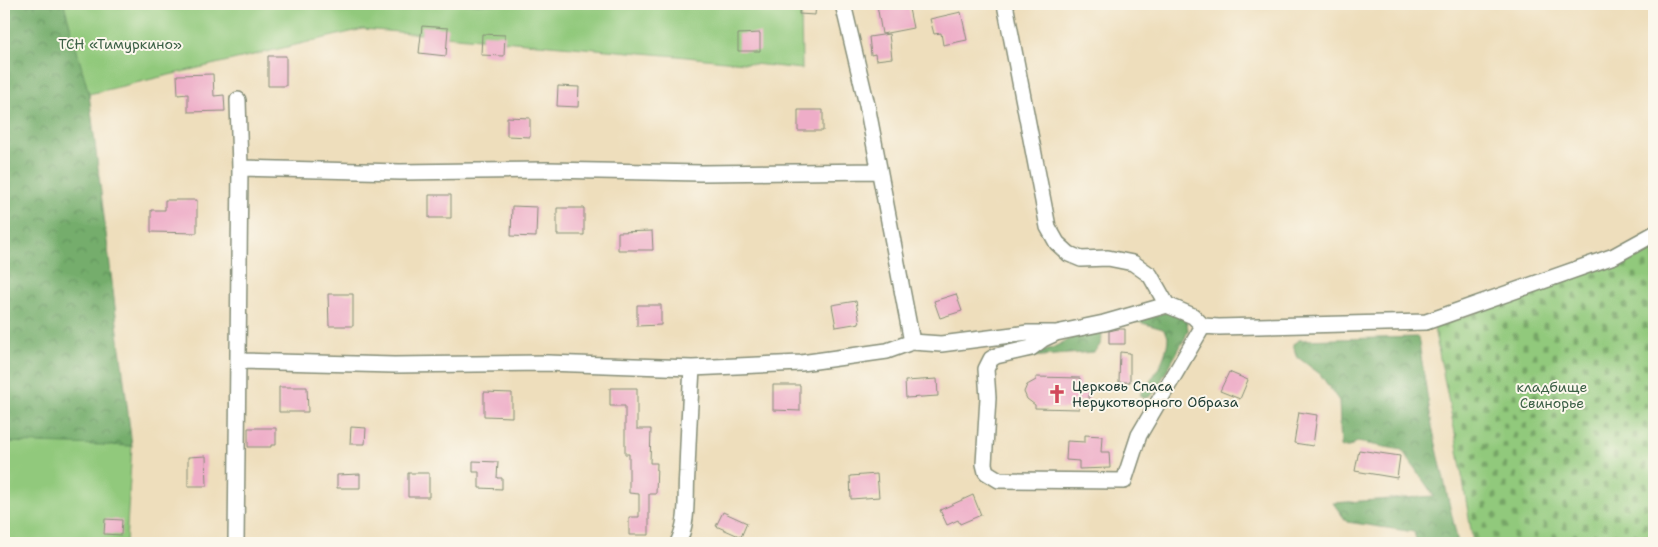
<svg xmlns="http://www.w3.org/2000/svg" width="1658" height="547" viewBox="0 0 1658 547" font-family="'Shantell Sans',sans-serif">
<style>
.forest{fill:url(#forest-crowns);stroke:#4a7550}
.cemetery{fill:url(#cemetery-stones);stroke:#588358}
.garden{fill:#91c97c;stroke:#588358}
.building{fill:#eeadc8}
.lines{fill:none;stroke-linecap:round;stroke-linejoin:round}
.street-casing{stroke:#868e78;stroke-width:18}
.street{stroke:#fff;stroke-width:15}
.labels{text-anchor:middle;stroke-width:4;stroke-linejoin:round;paint-order:stroke}
.park-label{font-size:14px;fill:#3c6046;stroke:#fbf7ec}
.poi-label{font-size:14px;fill:#1f3d34;stroke:#fbf7ec;text-anchor:start}
</style>
<defs>
<pattern id="forest-crowns" width="20" height="18" patternUnits="userSpaceOnUse" patternTransform="scale(1.25)"><rect width="20" height="18" fill="#74ad6c"/><path d="M2 6a3 3 0 1 1 6 0M12 15a3 3 0 1 1 6 0" fill="none" stroke="#5f8e5a"/></pattern>
<pattern id="cemetery-stones" width="16" height="16" patternUnits="userSpaceOnUse" patternTransform="scale(1.25)"><rect width="16" height="16" fill="#91c97c"/><path d="M2 7V4a2 2 0 0 1 4 0v3zM10 15v-3a2 2 0 0 1 4 0v3z" fill="#76a466"/></pattern>
</defs>
<rect width="100%" height="100%" fill="#fbf7ec"/>
<filter id="ink" filterUnits="userSpaceOnUse"><feTurbulence type="fractalNoise" baseFrequency=".02" numOctaves="2"/><feDisplacementMap in="SourceGraphic" scale="10" xChannelSelector="R" yChannelSelector="G"/><feConvolveMatrix kernelMatrix="1 2 1 2 8 2 1 2 1" color-interpolation-filters="sRGB"/></filter>
<filter id="wash" filterUnits="userSpaceOnUse"><feTurbulence type="fractalNoise" baseFrequency=".0096" numOctaves="4" result="noise"/><feDisplacementMap in="SourceGraphic" scale="20" xChannelSelector="R" yChannelSelector="G"/><feGaussianBlur stdDeviation="1.12" result="paint"/><feColorMatrix in="noise" values="0 0 0 0 0 0 0 0 0 0 0 0 0 0 0 0 0 1.4 0 .05"/><feComposite in="paint" operator="in"/></filter>
<g filter="url(#wash)">
<rect width="100%" height="100%" fill="#eedebc"/>
<path class="forest" d="M4,4H64L89,94L132,446L4,444Z
M1171,311L1186,318L1188,330L1185,338L1156,390C1152,395 1150,398 1143,398L1140,394C1153,379 1168,357 1168,336L1163,329L1135,321Z
M1089,329L1100,330C1104,340 1101,345 1094,352L1004,359L1052,348Z
M1418,337L1432,426L1458,543H1417L1414,532L1347,522L1333,503L1434,496L1402,450L1357,442L1349,447H1341L1339,401L1320,374L1296,356L1293,344L1299,340Z"/>
<path class="cemetery" d="M1654,243V543H1473L1456,438L1434,328L1613,263L1643,250Z"/>
<path class="garden" d="M64,4H801L802,69L677,56L363,29L89,94Z
M4,442L132,446L126,543H4Z"/>
<g id="blocks">
<path class="building" d="M800,4H816L815,15L799,14Z
M883,4H908L913,28L882,34L877,5Z
M961,12L967,40L943,45L941,33L934,34L930,19Z
M422,26L448,28L446,56L419,53Z
M760,33V51H738V34Z
M482,34L505,35L504,56L481,55Z
M889,34L892,58L876,60L875,54L871,55L869,37Z
M268,56H286V86H268Z
M213,74L214,96L224,95L225,111L188,112V94L178,95L177,75Z
M558,86L579,87L578,107L557,106Z
M798,110H823V131H798Z
M507,117L530,118V137L507,136Z
M429,195H451V218H429Z
M165,200H197V233L151,232V210H165Z
M512,206L537,207L536,237L511,236Z
M557,208H584V235H557Z
M652,231L653,250H618V232Z
M328,294H353V326H329Z
M956,294L962,311L940,318L934,301Z
M856,301L860,323L836,327L832,305Z
M637,305H661V325L637,326Z
M1118,329H1125V344H1109V331Z
M1120,352L1130,353V382H1119Z
M1229,372L1248,380L1240,399L1220,391Z
M1036,377L1080,378V387H1089V401H1079V409L1035,408V405L1027,399L1024,392L1027,385L1036,380Z
M937,379L938,396L906,398L905,381Z
M773,385H800V411L773,410Z
M279,387H307L308,412H279Z
M610,388H637V429H651L650,463H657L656,494H649V535H629V517H639V494L629,493V454H625V406H610Z
M484,392L512,393V417L484,416Z
M1299,412L1317,415L1313,446L1294,443Z
M351,427L366,428L365,444H350Z
M248,428H276V445H271V447H248Z
M1085,435L1102,436L1101,452H1109L1110,468L1079,469V461L1066,460L1067,441L1085,442Z
M1359,450L1400,456L1397,478L1355,471Z
M206,456L207,486H188V457Z
M473,461L498,462L497,478H502V489L479,488V472H473Z
M408,473H429V497H408Z
M360,474V488H337V475Z
M877,474L879,497L851,499L850,476Z
M973,495L981,515L960,524L958,520L947,525L940,510Z
M723,512L747,523L741,537L716,526Z
M105,519L122,520L121,535L104,534Z"/>
</g>
</g>
<g filter="url(#ink)">
<use href="#blocks" fill-opacity="0" stroke="#868e78" stroke-width="1"/>
<g class="lines">
<g class="street-casing">
<path id="street" d="M843,4L867,105L912,342
M1005,4L1048,227L1057,243L1069,254L1081,259L1108,258L1133,263L1150,275L1167,305
M240,168L400,172L547,170L701,173L878,171
M1203,326L1139,435L1124,481L999,480L986,472L984,464L988,398L986,369L991,359L996,356L1031,348L1043,339L1056,333L1104,323L1167,305L1193,316L1203,326L1219,327L1426,322L1614,256L1654,234
M239,361L394,365L547,363L692,368L801,363L887,351L912,342L941,344L1028,333H1054
M236,543L240,168L238,100
M678,543C689,520 685,496 687,472C688,437 690,403 692,368"/>
</g>
<use href="#street" class="street"/>
</g>
</g>
<defs>
<g id="church-bare" transform="scale(1.5)"><path d="M-1.2-6h2.4v3.5h3.3v2.4h-3.3V6h-2.4V-.1h-3.3v-2.4h3.3Z" fill="#d1495b" stroke="#fbf7ec" stroke-width="2.5" paint-order="stroke"/></g>
</defs>
<g fill-rule="evenodd">
<use href="#church-bare" x="1057" y="394"/>
</g>
<g class="labels">
<g class="park-label">
<text x="120" y="49">ТСН «Тимуркино»</text>
<text x="1552" y="392">кладбище<tspan x="1552" dy="16">Свинорье</tspan></text>
</g>
<g class="poi-label">
<text x="1072" y="391">Церковь Спаса<tspan x="1072" dy="16">Нерукотворного Образа</tspan></text>
</g>
</g>
<rect width="1658" height="547" fill="none" stroke="#fbf7ec" stroke-width="20"/>
</svg>
